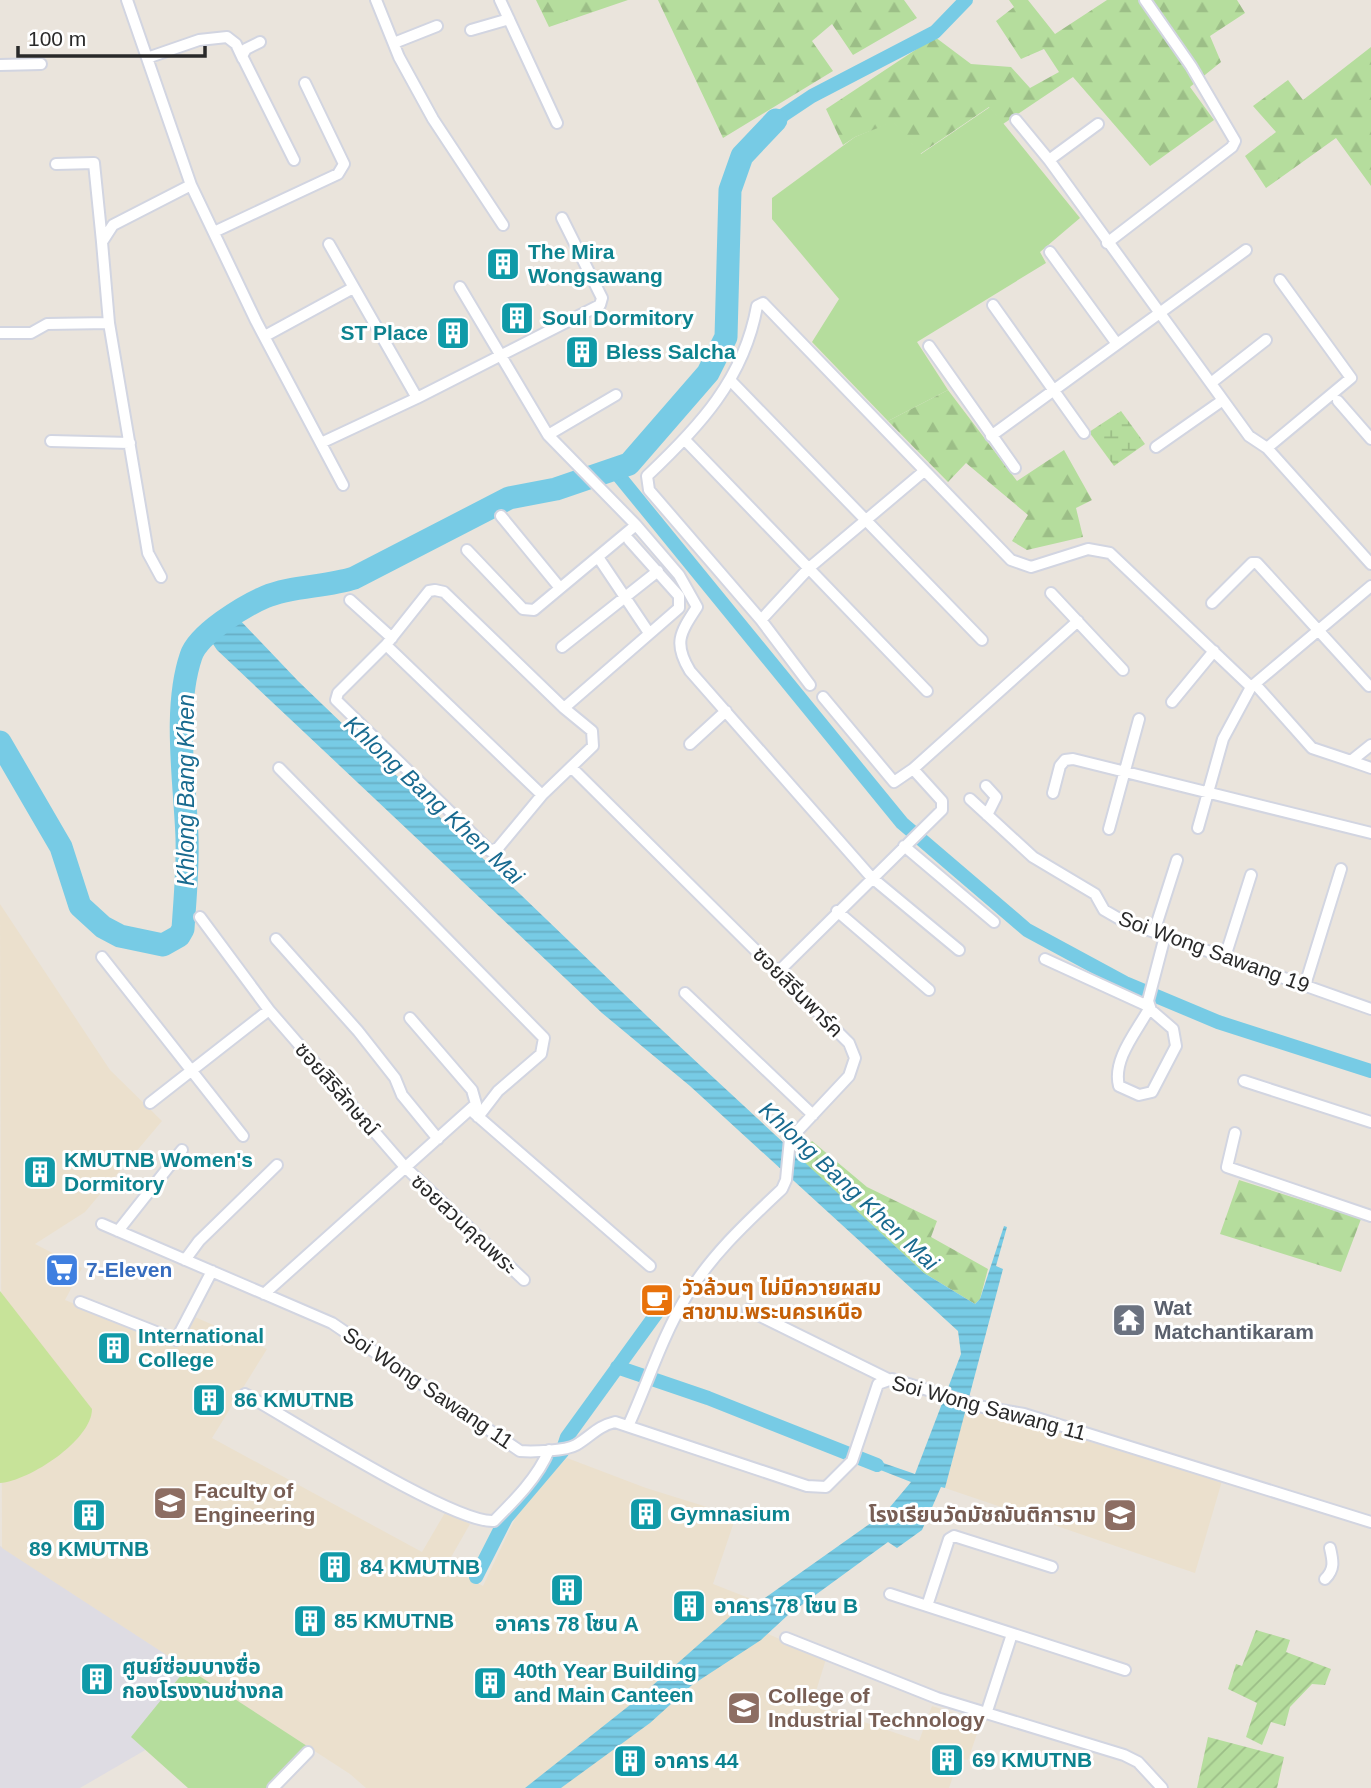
<svg xmlns="http://www.w3.org/2000/svg" width="1371" height="1788" viewBox="0 0 1371 1788" font-family="Helvetica,'Noto Sans Thai',sans-serif">
<style>
.industrial{fill:#dedce3}
.education{fill:#ebe0cd}
.grass{fill:#b5dd9d}
.forest{fill:url(#forest-firs)}
.wetland{fill:url(#wetland-marsh)}
.garden{fill:url(#garden-furrows)}
.pitch{fill:#c7e399}
.water{fill:url(#water-rules)}
.lines{fill:none;stroke-linecap:round;stroke-linejoin:round}
.canal{stroke:#77cbe5;stroke-width:14}
.river{stroke:#77cbe5;stroke-width:23}
.minor-casing{stroke:#d2d5e1;stroke-width:14}
.minor{stroke:#fff;stroke-width:10}
.labels{text-anchor:middle;stroke-width:6;stroke-linejoin:round;paint-order:stroke}
.culture-label{font-size:21px;font-weight:bold;fill:#0d838f;stroke:#fff;text-anchor:start}
.street-label{font-size:21px;fill:#292929;stroke:#fff}
.shop-label{font-size:21px;font-weight:bold;fill:#366cbe;stroke:#fff;text-anchor:start}
.food-label{font-size:21px;font-weight:bold;fill:#c56008;stroke:#fff;text-anchor:start}
.worship-label{font-size:21px;font-weight:bold;fill:#5b616d;stroke:#fff;text-anchor:start}
.education-label{font-size:21px;font-weight:bold;fill:#785e54;stroke:#fff;text-anchor:start}
.water-label{font-size:23px;font-style:italic;fill:#186a8f;stroke:#fff}
</style>
<defs>
<pattern id="forest-firs" width="22" height="20" patternUnits="userSpaceOnUse" patternTransform="scale(1.75)"><rect width="22" height="20" fill="#b5dd9d"/><path d="M5 1l3.5 6h-7zM16 11l3.5 6h-7z" fill="#9cbe87"/></pattern>
<pattern id="wetland-marsh" width="20" height="14" patternUnits="userSpaceOnUse" patternTransform="scale(1.75)"><rect width="20" height="14" fill="#b5dd9d"/><path d="M1 5h8M5 5V1M11 12h8M15 12V8" fill="none" stroke="#9cbe87"/></pattern>
<pattern id="garden-furrows" width="10" height="10" patternUnits="userSpaceOnUse" patternTransform="scale(1.75)"><rect width="10" height="10" fill="#b5dd9d"/><path d="M-1 1l2-2M0 10L10 0M9 11l2-2" fill="none" stroke="#9cbe87"/></pattern>
<pattern id="water-rules" width="6" height="5" patternUnits="userSpaceOnUse" patternTransform="scale(1.75)"><rect width="6" height="5" fill="#77cbe5"/><path d="M0 2.5h6" fill="none" stroke="#67aec4"/></pattern>
</defs>
<rect width="100%" height="100%" fill="#eae4dc"/>
<path class="industrial" d="M0,1546L187,1668L132,1737L147,1749L80,1788H0Z"/>
<path class="education" d="M0,904L110,1070L162,1121L85,1212L35,1244L82,1268L65,1300L178,1346L195,1317L267,1349L212,1438L422,1552L446,1511L470,1524L446,1566L483,1586L524,1500L567,1458L646,1488L736,1516L713,1584L759,1602L768,1634L826,1659L812,1704L919,1741L932,1706L981,1722L968,1760L959,1759L949,1788H366L350,1774L2,1548Z
M965,1409L1017,1420L1222,1481L1195,1573L945,1488Z"/>
<path class="grass" d="M990,107L1080,218L1040,252L1046,263L917,342L948,390L888,421L812,342L839,299L772,219V198L855,137L893,121L921,154Z
M187,1668L307,1746L267,1788H188L131,1737Z"/>
<path class="forest" d="M536,0H628L549,27Z
M658,0H904L917,18L853,55L832,24L812,41L833,71L723,138Z
M1009,0H1028L1055,34L1107,0H1237L1245,13L1210,36L1221,62L1190,87L1214,120L1150,166L1073,77L1003,124L989,107L920,154L893,122L855,137L843,145L826,109L935,37L971,64L1011,67L1030,88L1059,72L1044,49L1021,59L996,21L1014,7Z
M1371,47V186L1336,138L1266,188L1245,156L1276,132L1253,106L1288,80L1303,100Z
M948,390L1017,481L1064,450L1092,500L1076,508L1083,537L1027,550L1012,541L1028,515L966,463L948,482L888,421Z
M812,1141L867,1187L937,1221L931,1237L988,1269L980,1299L975,1304L924,1273L797,1156Z
M1239,1180L1361,1219L1341,1272L1220,1234Z"/>
<path class="wetland" d="M1121,411L1145,444L1114,466L1089,432Z"/>
<path class="garden" d="M1256,1630L1290,1640L1286,1652L1331,1669L1325,1685L1312,1684L1290,1707L1285,1726L1271,1722L1262,1745L1246,1737L1257,1703L1228,1689L1236,1664L1242,1666Z
M1208,1737L1284,1757L1277,1788H1197Z"/>
<path class="pitch" d="M0,1291L92,1409C92,1440 29,1481 0,1483Z"/>
<path class="water" d="M237,617L298,681L648,1017L924,1273L975,1304L980,1299L1004,1226L1007,1227L996,1266L1003,1269L945,1488L941,1487L922,1530L897,1548L888,1542L788,1615L761,1640L692,1685L650,1723L561,1788H525L635,1701L732,1615L759,1602L885,1513L911,1482L860,1462L863,1456L915,1474L961,1354L958,1331L690,1086L602,1013L217,650L209,638Z"/>
<g class="lines">
<path class="canal" d="M776,120L812,96L935,32L966,0
M614,470L902,823L1027,930L1125,983L1218,1022L1371,1071
M617,1367L708,1398L877,1465
M476,1577L506,1518L562,1452L567,1437L659,1310"/>
<path class="river" d="M0,742L61,847L80,906L103,927L120,936L163,945L179,936L183,929C185,898 188,868 187,838C185,782 173,709 191,656C198,634 244,606 265,597C290,586 326,587 354,578L509,498L556,489L629,464L708,373L726,337L730,190L742,156L776,120"/>
<g class="minor-casing">
<path id="minor" d="M127,0L191,185L256,321L343,485
M376,0L399,57L433,119L503,225
M500,0L557,123
M471,30L509,19
M260,42L246,49L242,56L294,160
M394,43L437,26
M147,58L199,40L227,37L236,44L243,59
M0,65L41,64
M1016,120L1049,160L1249,436L1267,448L1371,564
M1049,160L1098,124
M56,164L94,163L102,242
M214,232L338,174L344,164L305,83
M1107,243L1232,147L1235,141L1191,66L1145,0
M329,244L417,398
M1050,252L1117,344
M460,287L548,435L636,525L679,575L697,607C680,633 673,643 690,671L871,877L959,950
M993,305L1084,433
M109,323L102,242L113,225L191,185
M0,333H31L47,324L109,323L148,553L161,577
M265,336L353,288
M929,346L1015,468
M730,380L982,640
M1211,383L1266,340
M1338,401L1371,439
M548,435L616,395
M991,436L1246,250
M685,440L927,691
M51,441L130,443
M321,443L417,398L600,305L602,298L562,218
M1156,447L1223,400
M1267,448L1351,378L1280,280
M501,516L560,588
M467,550L523,609L534,610L636,525
M598,557L649,633
M435,590L444,592L564,708L592,731L593,746L542,795L498,848L490,851L336,700L338,693L386,645L429,591Z
M1051,593L1123,670
M350,600L392,638
M1212,603L1252,563H1257L1369,686
M761,620L809,568L923,472
M386,645L542,795
M562,647L658,571
M1255,684L1312,748L1351,761L1371,745
M810,685L761,620L649,490L647,476C699,427 744,379 757,306L763,303L1011,560L1031,567L1088,549L1110,553L1251,687
M823,697L894,782L913,769L1078,621
M1172,702L1214,651
M564,708L679,608V596L629,540
M690,744L726,711
M1351,761L1371,768
M571,767L849,1043L855,1058L849,1076L790,1139L786,1180L782,1189C747,1222 711,1255 686,1297C662,1337 648,1382 629,1424
M279,768L544,1038L541,1054L498,1091L478,1117
M986,786L996,797L987,815
M1053,793L1060,766L1065,760L1073,759L1371,833
M970,799L1033,857L1095,894L1104,910L1123,921L1371,1009
M1198,828L1223,739L1251,687L1371,586
M1109,829L1139,719
M904,846L994,922
M837,911L929,990
M200,917L269,1010L405,1167L524,1280
M1154,932L1177,860
M276,939L358,1031L395,1078L402,1095L438,1139
M102,957L243,1136
M1225,957L1251,875
M1045,959L1150,1007C1138,1030 1112,1059 1119,1086L1139,1095L1152,1092L1176,1046L1173,1029L1151,1010L1148,1001L1165,936
M778,972L942,810V801L913,769
M1305,985L1341,869
M685,993L813,1115
M1244,1081L1371,1122
M150,1103L269,1010
M474,1113L650,1266
M1235,1133L1227,1167L1371,1216
M102,1224L332,1323L520,1451C532,1452 566,1451 576,1445C591,1436 598,1426 615,1422L807,1486L826,1487L852,1461L878,1384L892,1379L983,1407L1024,1414L1371,1522
M118,1231L182,1150
M185,1260L199,1241L277,1165
M264,1294L476,1104L472,1090L410,1018
M80,1302L176,1340L212,1271
M748,1310L888,1379
M245,1394C290,1419 454,1524 494,1521C515,1500 538,1477 549,1450
M1325,1579C1335,1569 1333,1561 1330,1548
M890,1594L1125,1670
M927,1606L949,1539L954,1536L1052,1567
M786,1638L937,1698L1124,1755L1138,1762L1162,1788
M987,1711L1012,1634
M273,1788L308,1752"/>
</g>
<use href="#minor" class="minor"/>
</g>
<defs>
<g id="building-square" transform="scale(1.75)"><rect x="-9" y="-9" width="18" height="18" rx="4" fill="#0f9aa8" stroke="#fff"/><path d="M-4-6H4V6H1V3H-1V6H-4ZM-2.5-4.3h1.7v1.8h-1.7ZM.8-4.3h1.7v1.8H.8ZM-2.5-1h1.7V.8h-1.7ZM.8-1h1.7V.8H.8Z" fill="#fff"/></g>
<g id="supermarket-square" transform="scale(1.75)"><rect x="-9" y="-9" width="18" height="18" rx="4" fill="#3f7fe0" stroke="#fff"/><path d="M-6-5.5h2.5l.6 2H6L4.5 2H-2.5L-4.4-4H-6ZM-1.5 3.2a1.3 1.3 0 1 0 .1 0ZM3 3.2a1.3 1.3 0 1 0 .1 0Z" fill="#fff"/></g>
<g id="cafe-square" transform="scale(1.75)"><rect x="-9" y="-9" width="18" height="18" rx="4" fill="#e8710a" stroke="#fff"/><path d="M-5.5-4.5H6V0H3Q3 3.5 0 3.5H-2.5Q-5.5 3.5-5.5 0ZM3-3.2v2h1.7v-2ZM-6 4.5H4V6H-6Z" fill="#fff"/></g>
<g id="temple-square" transform="scale(1.75)"><rect x="-9" y="-9" width="18" height="18" rx="4" fill="#6b7280" stroke="#fff"/><path d="M0-6L5-2H3V0L6.5 2.5H4V6H1.5V3h-3V6H-4V2.5H-6.5L-3 0V-2H-5Z" fill="#fff"/></g>
<g id="university-square" transform="scale(1.75)"><rect x="-9" y="-9" width="18" height="18" rx="4" fill="#8d6e63" stroke="#fff"/><path d="M0-5L7-2L0 1L-7-2ZM-4 1L0 2.5L4 1V4Q0 6-4 4Z" fill="#fff"/></g>
<g id="school-square" transform="scale(1.75)"><rect x="-9" y="-9" width="18" height="18" rx="4" fill="#8d6e63" stroke="#fff"/><path d="M0-5L7-2L0 1L-7-2ZM-4 1L0 2.5L4 1V4Q0 6-4 4Z" fill="#fff"/></g>
</defs>
<g fill-rule="evenodd">
<use href="#building-square" x="503" y="264"/>
<use href="#building-square" x="517" y="318"/>
<use href="#building-square" x="453" y="333"/>
<use href="#building-square" x="582" y="352"/>
<use href="#building-square" x="40" y="1172"/>
<use href="#supermarket-square" x="62" y="1270"/>
<use href="#cafe-square" x="657" y="1300"/>
<use href="#temple-square" x="1129" y="1320"/>
<use href="#building-square" x="114" y="1348"/>
<use href="#building-square" x="209" y="1400"/>
<use href="#university-square" x="170" y="1503"/>
<use href="#building-square" x="646" y="1514"/>
<use href="#building-square" x="89" y="1515"/>
<use href="#school-square" x="1120" y="1515"/>
<use href="#building-square" x="335" y="1567"/>
<use href="#building-square" x="567" y="1590"/>
<use href="#building-square" x="689" y="1606"/>
<use href="#building-square" x="310" y="1621"/>
<use href="#building-square" x="97" y="1679"/>
<use href="#building-square" x="490" y="1683"/>
<use href="#university-square" x="744" y="1708"/>
<use href="#building-square" x="947" y="1760"/>
<use href="#building-square" x="630" y="1761"/>
</g>
<g class="labels">
<g class="culture-label">
<text x="528" y="259">The Mira<tspan x="528" dy="24">Wongsawang</tspan></text>
<text x="542" y="325">Soul Dormitory</text>
<text x="428" y="340" text-anchor="end">ST Place</text>
<text x="606" y="359">Bless Salcha</text>
<text x="64" y="1167">KMUTNB Women's<tspan x="64" dy="24">Dormitory</tspan></text>
<text x="138" y="1343">International<tspan x="138" dy="24">College</tspan></text>
<text x="234" y="1407">86 KMUTNB</text>
<text x="670" y="1521">Gymnasium</text>
<text x="89" y="1556" text-anchor="middle">89 KMUTNB</text>
<text x="360" y="1574">84 KMUTNB</text>
<text x="714" y="1613">อาคาร 78 โซน B</text>
<text x="334" y="1628">85 KMUTNB</text>
<text x="567" y="1631" text-anchor="middle">อาคาร 78 โซน A</text>
<text x="122" y="1674">ศูนย์ซ่อมบางซื่อ<tspan x="122" dy="24">กองโรงงานช่างกล</tspan></text>
<text x="514" y="1678">40th Year Building<tspan x="514" dy="24">and Main Canteen</tspan></text>
<text x="972" y="1767">69 KMUTNB</text>
<text x="654" y="1768">อาคาร 44</text>
</g>
<g class="street-label">
<text transform="translate(1214 952) rotate(20)" y="7">Soi Wong Sawang 19</text>
<text transform="translate(798 992) rotate(45)" y="7">ซอยสิรีนพาร์ค</text>
<text transform="translate(337 1089) rotate(49)" y="7">ซอยสิริลักษณ์</text>
<text transform="translate(464 1224) rotate(43)" y="7">ซอยสวนคุณพระ</text>
<text transform="translate(428 1388) rotate(34)" y="7">Soi Wong Sawang 11</text>
<text transform="translate(989 1408) rotate(15)" y="7">Soi Wong Sawang 11</text>
</g>
<g class="shop-label">
<text x="86" y="1277">7-Eleven</text>
</g>
<g class="food-label">
<text x="682" y="1295">วัวล้วนๆ ไม่มีควายผสม<tspan x="682" dy="24">สาขาม.พระนครเหนือ</tspan></text>
</g>
<g class="worship-label">
<text x="1154" y="1315">Wat<tspan x="1154" dy="24">Matchantikaram</tspan></text>
</g>
<g class="education-label">
<text x="194" y="1498">Faculty of<tspan x="194" dy="24">Engineering</tspan></text>
<text x="1096" y="1522" text-anchor="end">โรงเรียนวัดมัชฌันติการาม</text>
<text x="768" y="1703">College of<tspan x="768" dy="24">Industrial Technology</tspan></text>
</g>
<g class="water-label">
<text transform="translate(186 790) rotate(-90)" y="8">Khlong Bang Khen</text>
<text transform="translate(434 800) rotate(43)" y="8">Khlong Bang Khen Mai</text>
<text transform="translate(849 1186) rotate(43)" y="8">Khlong Bang Khen Mai</text>
</g>
</g>
<path d="M18 46v10h187v-10" fill="none" stroke="#292929" stroke-width="3.5"/>
<text x="28" y="46" font-size="21" fill="#292929" stroke="#ffffff" stroke-width="5" paint-order="stroke">100 m</text>
</svg>
